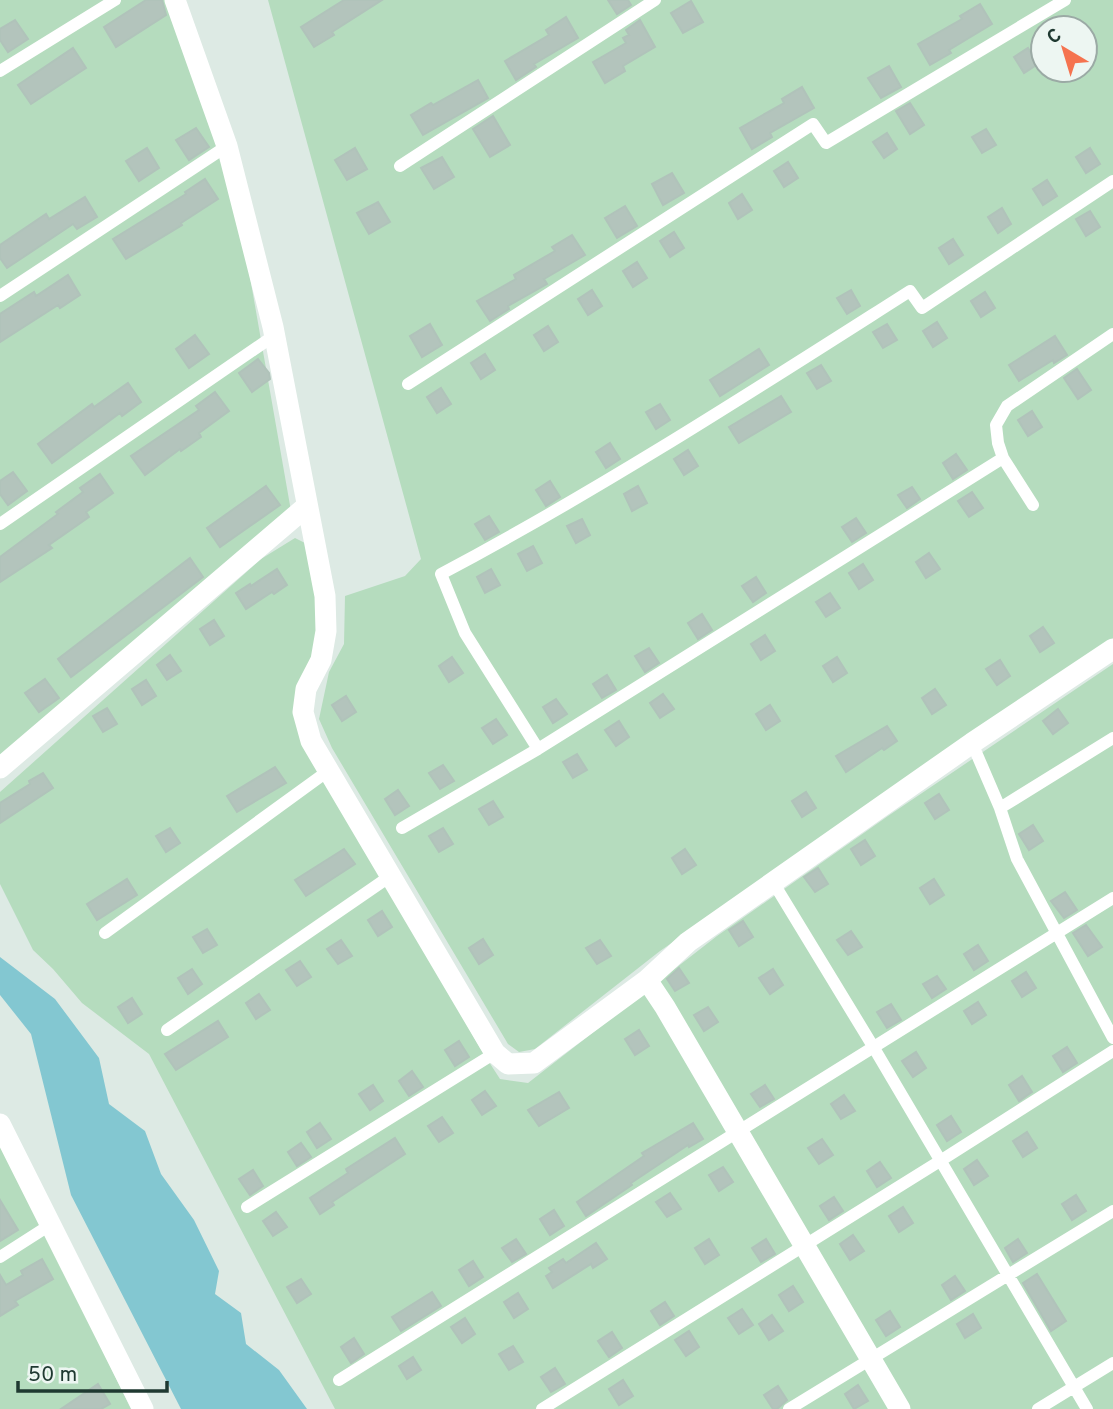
<svg xmlns="http://www.w3.org/2000/svg" width="1113" height="1409" viewBox="0 0 1113 1409" font-family="Overpass,sans-serif">
<style>
.green{fill:#b5dcbe;fill-rule:evenodd}
.water{fill:#83c7d1}
.building{fill:#b3c4bc;stroke:#b0c3ba;stroke-width:2}
.lines{fill:none;stroke-linecap:round;stroke-linejoin:round}
.lane{stroke:#fff;stroke-width:12}
.street{stroke:#fff;stroke-width:21}
</style>
<rect width="100%" height="100%" fill="#ddeae4"/>
<path class="green" d="M0,0H175L227,146L291,511L0,761Z
M268,0H1113V641L660,951L535,1049L519,1052L508,1044L332,748L319,719L329,672L344,644L345,596L405,576L421,559ZM1043,28H1085V70H1043Z
M295,538L305,543L320,623L298,728L480,1048L500,1079L528,1083L717,936L888,816L1113,664V1409H335L149,1054L82,1003L53,969L33,950L0,884V792L261,559Z
M0,1140L131,1409H0Z"/>
<path class="water" d="M0,957L55,999L99,1058L109,1104L145,1131L161,1174L194,1220L219,1271L215,1294L241,1313L246,1344L279,1370L307,1409H181L71,1195L31,1034L0,995Z"/>
<path class="building" d="M146,0H162L166,15L116,47L104,27Z
M344,0H382L332,32L334,35L314,47L301,27Z
M608,0H628L631,5L617,14Z
M691,1L703,22L683,33L671,13Z
M980,4L992,24L949,50L951,53L930,65L918,44L962,19L960,16Z
M566,17L578,38L534,64L536,67L516,80L505,61L549,35L546,30Z
M15,20L28,39L8,52L0,40V29Z
M640,20L655,47L623,66L625,71L605,83L593,62L626,43L623,38L629,35L626,30Z
M73,48L86,68L31,104L18,85Z
M1028,48L1038,64L1024,73L1014,57Z
M889,66L901,87L881,98L868,78Z
M478,80L488,98L423,135L411,115L431,103L433,105Z
M802,87L814,108L770,133L772,137L752,149L740,128L784,103L782,99Z
M910,103L924,125L910,134L896,111Z
M493,116L510,145L490,157L473,129Z
M196,128L209,147L189,160L176,140Z
M986,129L996,145L982,153L972,137Z
M887,133L897,149L884,158L873,142Z
M147,148L159,168L139,181L126,161Z
M355,148L367,169L347,180L335,160Z
M1090,148L1100,164L1086,173L1076,157Z
M442,157L454,177L434,189L421,168Z
M788,162L798,178L784,187L774,171Z
M672,173L684,193L663,205L652,184Z
M205,179L218,199L181,223L182,225L126,259L113,239L186,194L185,192Z
M1047,180L1057,196L1043,205L1033,189Z
M742,194L752,210L738,219L729,203Z
M85,197L97,217L77,229L73,224L7,268L0,258V245L46,214L49,219Z
M378,202L390,222L369,234L357,213Z
M625,206L637,226L617,238L605,218Z
M1002,208L1011,224L998,233L988,217Z
M1090,211L1100,227L1086,236L1076,219Z
M674,232L684,248L670,257L660,241Z
M572,235L585,255L544,279L547,284L508,306L509,309L490,321L477,301L516,279L514,275L555,251L552,247Z
M953,239L963,255L949,264L939,248Z
M637,262L647,278L633,287L623,271Z
M68,275L80,295L60,308L58,305L0,342V314L34,292L36,296Z
M592,290L602,306L588,315L578,299Z
M851,290L860,306L847,314L837,298Z
M985,292L995,308L981,317L971,301Z
M937,322L947,338L933,347L923,331Z
M430,324L442,345L422,357L410,336Z
M887,324L897,340L883,348L873,332Z
M548,326L558,342L544,351L534,335Z
M195,335L209,354L189,368L176,349Z
M1055,336L1067,355L1054,363L1053,360L1019,381L1009,365Z
M759,349L769,365L720,396L710,380Z
M485,354L495,370L481,379L471,363Z
M258,359L269,373L270,379L252,392L239,373Z
M821,365L831,381L817,389L807,373Z
M1077,369L1091,390L1078,399L1064,378Z
M128,383L141,402L122,416L120,413L52,463L38,444L92,404L94,407Z
M441,388L451,404L437,413L427,397Z
M215,392L229,411L199,433L201,437L181,451L180,449L145,475L131,456L199,410L196,406Z
M781,396L791,412L739,443L729,427Z
M660,404L670,420L656,429L646,412Z
M1032,411L1042,427L1028,436L1018,420Z
M610,443L620,459L606,468L596,452Z
M688,450L698,466L684,475L674,459Z
M956,454L967,470L953,479L943,463Z
M13,472L27,491L8,505L0,494V481Z
M100,474L113,493L86,512L89,517L49,545L52,548L0,582V557L58,514L56,512L83,492L80,488Z
M550,481L560,497L546,506L536,490Z
M266,486L280,505L220,547L207,528Z
M638,486L647,503L632,511L624,494Z
M912,487L920,499L907,508L898,495Z
M972,492L983,508L969,517L958,501Z
M489,516L499,532L485,540L475,524Z
M856,518L866,533L852,542L842,527Z
M582,519L590,535L576,543L567,526Z
M533,546L542,563L527,571L518,554Z
M929,553L940,569L926,578L916,562Z
M190,558L203,577L71,677L58,659Z
M863,564L873,580L859,589L849,573Z
M277,569L287,585L274,594L272,592L246,609L236,593L250,584L251,586Z
M491,569L500,585L485,593L477,577Z
M756,577L766,593L753,602L742,586Z
M830,593L840,608L826,617L816,602Z
M702,614L712,630L698,639L688,623Z
M214,620L224,636L210,645L200,629Z
M1043,627L1054,643L1040,652L1030,636Z
M765,635L775,651L761,660L751,644Z
M649,648L659,663L645,672L635,656Z
M170,655L181,671L167,680L157,665Z
M452,657L463,673L449,682L439,666Z
M837,657L847,673L833,682L823,666Z
M1000,660L1010,676L997,685L986,669Z
M607,675L616,690L602,698L593,684Z
M45,679L59,698L39,712L25,693Z
M146,680L156,696L142,705L132,689Z
M935,689L946,705L932,714L922,698Z
M663,694L674,709L660,718L650,703Z
M346,696L356,712L342,721L332,705Z
M556,699L567,714L553,723L543,707Z
M770,705L780,721L766,730L756,714Z
M107,708L117,724L103,732L93,716Z
M1058,709L1068,723L1053,734L1043,721Z
M496,719L507,735L493,744L482,728Z
M619,721L629,737L616,746L605,730Z
M887,726L897,741L884,750L882,748L846,772L836,756Z
M577,754L587,770L573,778L563,762Z
M443,765L454,781L440,789L429,773Z
M275,767L286,783L237,812L227,796Z
M43,773L53,788L0,823V803L30,784L29,781Z
M398,790L409,806L395,815L385,799Z
M806,792L816,808L802,817L792,801Z
M939,794L949,810L935,819L925,803Z
M493,801L503,817L489,825L479,809Z
M1033,825L1043,841L1029,850L1019,834Z
M170,828L180,843L166,852L156,836Z
M443,828L453,844L439,852L429,836Z
M865,840L875,856L861,865L851,849Z
M344,849L355,864L306,896L295,880Z
M685,849L696,865L682,874L672,858Z
M818,868L828,884L815,892L804,877Z
M127,879L137,895L97,920L87,904Z
M934,879L944,895L930,904L920,888Z
M1065,892L1077,910L1064,918L1051,901Z
M382,911L392,927L378,936L368,920Z
M743,921L753,937L739,946L729,930Z
M1086,925L1102,947L1088,956L1073,933Z
M207,929L217,945L203,953L193,937Z
M851,931L862,947L848,955L837,940Z
M483,939L493,955L479,964L469,948Z
M341,940L352,956L338,964L327,949Z
M600,940L611,956L597,964L586,948Z
M978,945L988,961L974,970L964,954Z
M300,961L311,977L297,986L286,970Z
M679,968L689,983L675,991L667,979Z
M192,969L202,984L188,994L178,978Z
M773,969L783,985L770,994L759,978Z
M1026,972L1036,988L1022,997L1012,981Z
M937,976L946,989L932,998L923,984Z
M259,994L270,1010L256,1019L246,1003Z
M132,998L142,1014L128,1023L118,1007Z
M978,1002L986,1015L972,1024L964,1011Z
M891,1004L901,1020L887,1028L877,1012Z
M708,1007L718,1022L704,1031L694,1015Z
M218,1021L228,1037L176,1070L165,1054Z
M639,1030L649,1046L635,1055L625,1039Z
M459,1041L469,1057L455,1066L445,1050Z
M1067,1047L1077,1063L1063,1072L1053,1056Z
M916,1052L926,1068L913,1077L902,1061Z
M412,1071L423,1087L409,1096L399,1081Z
M1022,1076L1032,1092L1019,1101L1009,1085Z
M373,1085L383,1101L370,1110L359,1094Z
M765,1085L774,1099L760,1107L751,1094Z
M485,1091L496,1106L482,1115L472,1100Z
M559,1092L569,1108L539,1126L528,1110Z
M844,1095L855,1111L841,1119L831,1104Z
M951,1116L961,1132L947,1141L937,1125Z
M442,1117L453,1133L439,1142L428,1126Z
M320,1123L331,1139L317,1148L307,1132Z
M693,1123L703,1139L689,1147L688,1145L631,1183L632,1185L586,1216L577,1202L644,1156L642,1153Z
M1027,1132L1037,1148L1023,1157L1013,1141Z
M395,1138L405,1154L332,1202L334,1205L320,1214L310,1198L348,1173L346,1169Z
M822,1139L833,1155L819,1164L808,1148Z
M301,1143L311,1157L297,1166L288,1152Z
M977,1160L988,1176L974,1185L964,1169Z
M880,1162L891,1178L877,1187L867,1171Z
M723,1167L733,1182L719,1191L709,1175Z
M253,1170L263,1186L250,1195L239,1179Z
M670,1193L681,1209L667,1217L656,1202Z
M1076,1195L1086,1211L1072,1220L1062,1204Z
M834,1197L843,1211L829,1220L820,1206Z
M0,1200L18,1230L0,1241Z
M903,1207L913,1223L899,1232L889,1216Z
M554,1210L564,1226L550,1235L540,1219Z
M276,1212L287,1227L273,1236L263,1221Z
M853,1235L864,1251L850,1260L840,1244Z
M516,1239L526,1254L512,1262L502,1248Z
M709,1239L719,1255L705,1264L695,1248Z
M766,1239L775,1254L761,1262L752,1248Z
M1018,1239L1027,1253L1013,1262L1005,1248Z
M596,1243L607,1259L593,1268L591,1264L553,1288L546,1276L552,1272L549,1268L563,1259L566,1263Z
M42,1259L53,1279L15,1301L18,1305L0,1316V1275L6,1285L23,1275L21,1271Z
M473,1261L483,1277L469,1286L459,1270Z
M1037,1274L1066,1321L1051,1331L1023,1283Z
M955,1276L965,1291L951,1300L942,1285Z
M301,1279L311,1294L297,1303L287,1287Z
M793,1286L803,1302L789,1311L779,1295Z
M432,1292L441,1306L401,1331L392,1317Z
M518,1293L528,1309L514,1318L504,1302Z
M665,1302L674,1316L660,1325L651,1311Z
M742,1309L753,1325L739,1334L728,1318Z
M890,1311L900,1327L886,1336L876,1320Z
M973,1314L981,1328L965,1338L957,1324Z
M772,1315L783,1331L769,1340L759,1324Z
M465,1318L475,1334L462,1343L451,1327Z
M689,1331L699,1347L686,1356L675,1340Z
M612,1332L622,1348L609,1357L598,1341Z
M354,1338L364,1354L351,1363L341,1347Z
M513,1346L523,1362L509,1370L499,1354Z
M413,1357L421,1370L407,1379L399,1366Z
M555,1368L565,1384L551,1392L541,1377Z
M623,1380L633,1396L619,1405L609,1389Z
M98,1384L110,1404L101,1409H61Z
M858,1385L868,1401L854,1409L845,1394Z
M778,1386L787,1400L777,1409H773L764,1395Z"/>
<g class="lines">
<path class="lane" d="M0,71L115,0
M400,166L655,0
M0,296L227,146
M408,384L813,124L826,143L1065,0
M1033,505L1003,458L998,443L996,425L1007,406L1113,334
M0,524L275,335
M972,743L1000,808L1017,859L1113,1038
M538,749L465,633L441,574C603,488 756,389 910,291L922,308L1113,181
M1000,808L1113,738
M402,828L538,749L1003,458
M773,882L874,1048L1087,1409
M105,933L328,771
M167,1030L389,877
M247,1207L495,1053
M0,1257L50,1225
M339,1380L1113,898
M542,1409L940,1161L1113,1051
M789,1409L1113,1211
M1038,1409L1113,1363"/>
<path class="street" d="M175,0L227,146L273,327L325,596L326,631L321,660L306,689L303,712L311,741L495,1053L508,1064L534,1063L647,980L665,1007L900,1409
M0,768L307,506
M647,980L688,942L972,743L1113,649
M0,1124L143,1409"/>
</g>
<g transform="translate(1064 49) rotate(322)"><circle r="33" fill="#edf6f2" stroke="#9baaa5" stroke-width="2"/>
<path d="M0-5L12 26L0 18L-12 26Z" fill="#f5734f"/>
<text y="-10" font-size="19" font-weight="bold" text-anchor="middle" fill="#1f3931">С</text>
</g>
<path d="M18 1381v10h149v-10" fill="none" stroke="#1f3931" stroke-width="3.5"/>
<text x="28" y="1381" font-size="21" fill="#1f3931" stroke="#edf6f2" stroke-width="5" paint-order="stroke">50 m</text>
</svg>
